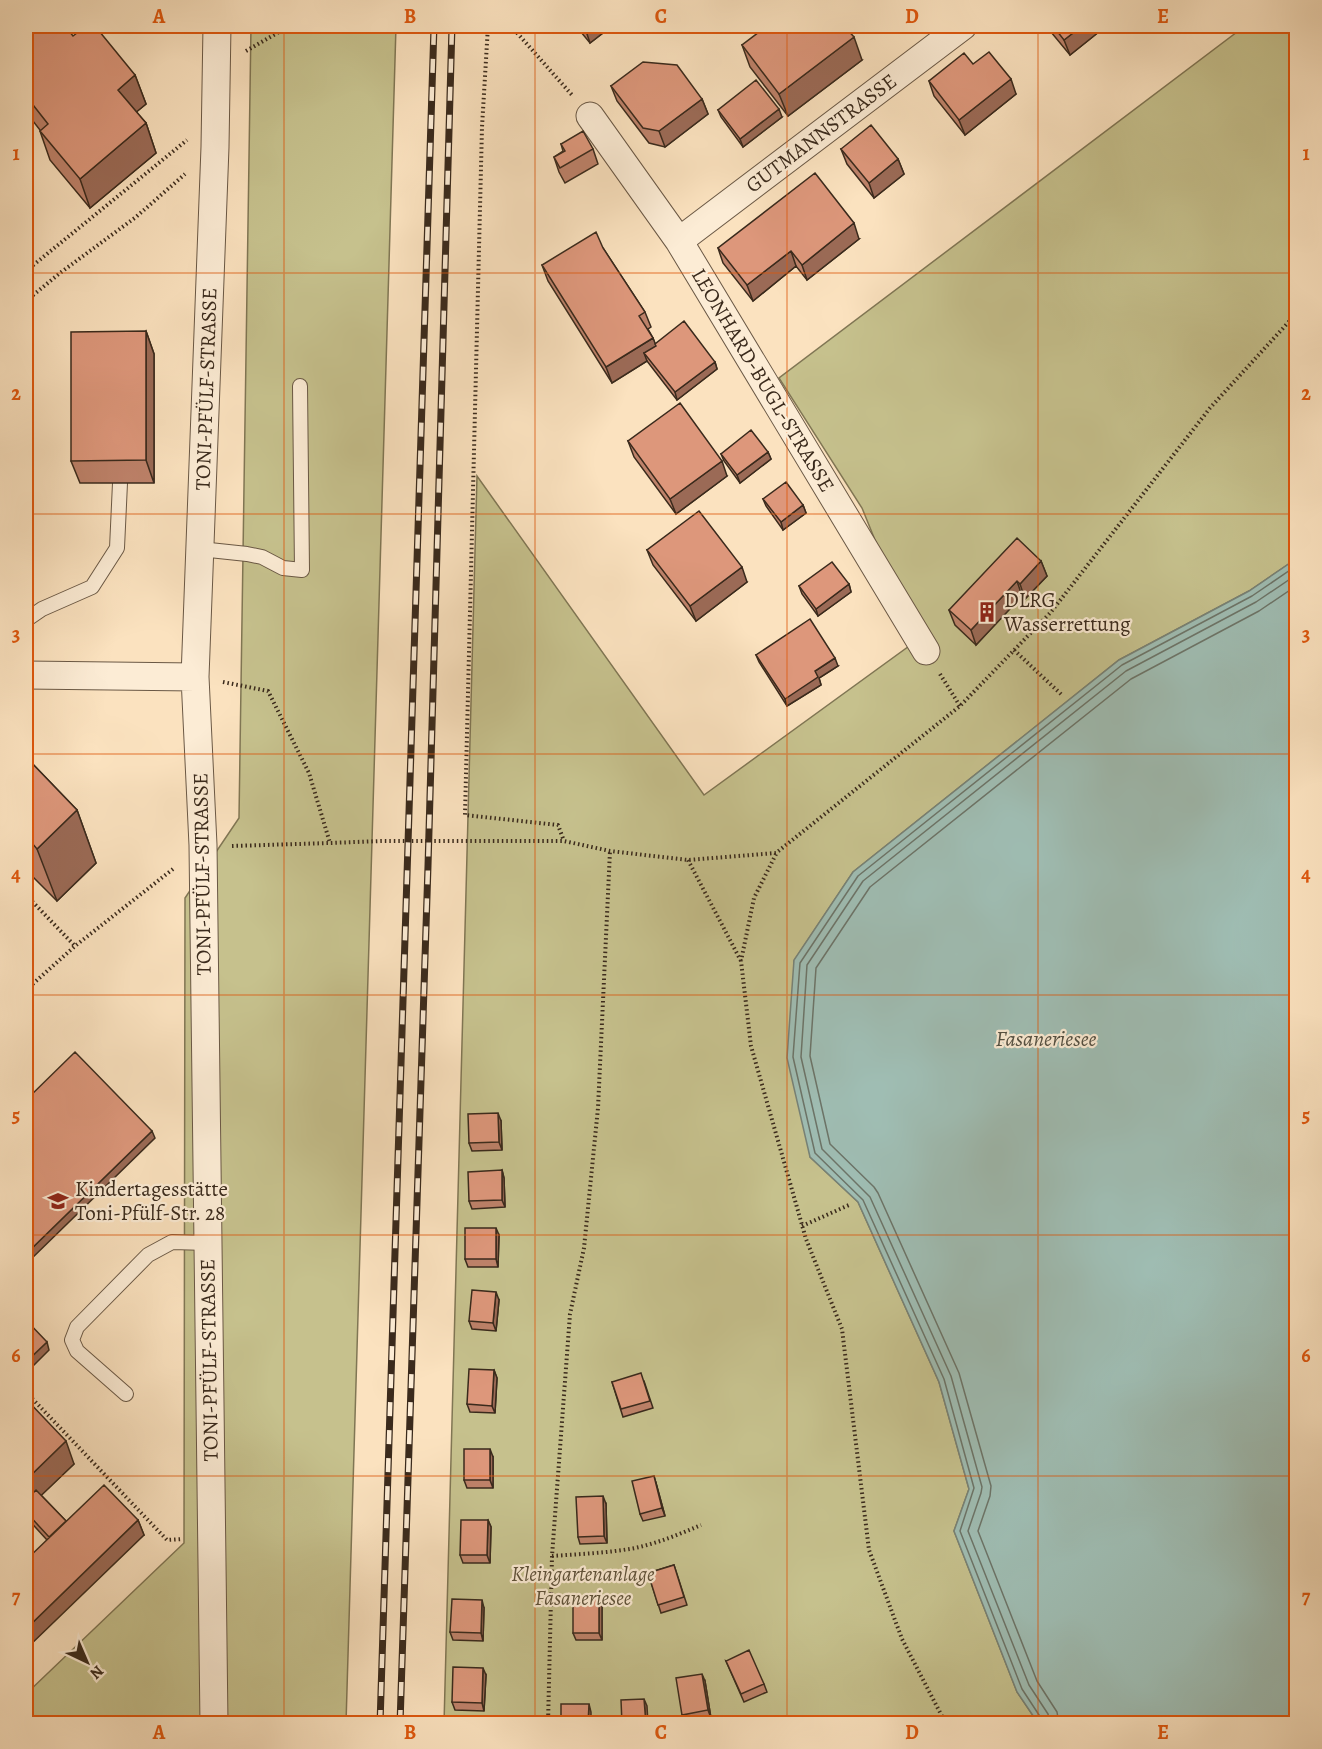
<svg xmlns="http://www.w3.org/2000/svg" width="1322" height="1749" viewBox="0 0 1322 1749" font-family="Alegreya,serif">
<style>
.green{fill:#c6c18d;stroke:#807654;stroke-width:1.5}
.water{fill:#9fbdb3;stroke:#778277;stroke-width:1.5}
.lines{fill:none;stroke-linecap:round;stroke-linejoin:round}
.shore{stroke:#6c7468;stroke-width:1.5}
.lane-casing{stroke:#6a5845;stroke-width:16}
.street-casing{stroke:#6a5845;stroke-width:29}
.path{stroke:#3a2a1c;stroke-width:4;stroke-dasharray:1.5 3;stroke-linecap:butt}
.lane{stroke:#fcecd5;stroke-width:14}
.street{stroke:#fcecd5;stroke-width:27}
.rail-casing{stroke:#3a2a1c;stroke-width:7}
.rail{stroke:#fcecd5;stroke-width:4.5;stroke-dasharray:14;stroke-linecap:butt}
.wall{fill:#be826a;stroke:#3a2a1c;stroke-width:1.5}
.shaded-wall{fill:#9b6a56;stroke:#3a2a1c;stroke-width:1.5}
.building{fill:#dd977b;stroke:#3a2a1c;stroke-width:1.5}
.grid{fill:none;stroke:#df570d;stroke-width:1.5;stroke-opacity:0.55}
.labels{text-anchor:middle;stroke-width:4.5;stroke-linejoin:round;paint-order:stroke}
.street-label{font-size:21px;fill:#3a2a1c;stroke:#fcecd5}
.poi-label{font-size:21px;fill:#3a2a1c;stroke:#fcecd5;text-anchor:start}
.park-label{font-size:21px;font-style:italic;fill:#5d5038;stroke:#fcecd5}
.water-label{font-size:22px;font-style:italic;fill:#534f42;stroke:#fcecd5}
.neatline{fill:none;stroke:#df570d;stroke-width:2}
.grid-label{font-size:20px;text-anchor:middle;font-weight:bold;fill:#df570d}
</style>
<rect width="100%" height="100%" fill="#fbe2bf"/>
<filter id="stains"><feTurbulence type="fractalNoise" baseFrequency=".00333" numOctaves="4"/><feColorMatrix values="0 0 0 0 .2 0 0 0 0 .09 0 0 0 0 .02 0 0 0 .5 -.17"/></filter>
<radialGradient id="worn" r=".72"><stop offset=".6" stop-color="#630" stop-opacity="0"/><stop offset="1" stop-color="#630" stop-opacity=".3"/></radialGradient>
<path class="green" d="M251,26H396L346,1723L26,1724V1694L184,1543L185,898L239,818Z
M1245,26H1296V559L1249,591L1119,660L853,872L794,961L810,1157L858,1202L939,1382L969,1489L954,1531L1017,1692L1038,1723L444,1724L477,476L704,795L916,641L862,508L779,378Z"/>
<path class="water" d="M1296,559V1723H1038L1017,1692L954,1531L969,1489L939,1382L858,1202L810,1157L787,1058L794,960L853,872L1119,660L1249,591Z"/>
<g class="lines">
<path class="shore" d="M1042,1724L1041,1718L1022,1689L960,1531L974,1488L944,1379L863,1200L815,1153L793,1057L800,963L858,876L1122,665L1252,596L1296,566
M1050,1724L1048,1714L1029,1685L968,1531L981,1493L982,1487L951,1376L870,1197L822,1149L801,1057L807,965L863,881L1126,671L1256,602L1296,575
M1059,1724L1057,1712L1037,1681L978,1531L990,1496L991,1486L959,1373L878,1193L874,1187L830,1144L810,1056L816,968L870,887L1131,679L1259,611L1296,586"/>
<g class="lane-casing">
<path id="lane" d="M200,549L247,554L262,557L283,568L302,570L300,386
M26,620L42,609L92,587L117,548L120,483
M126,1394L77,1351L72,1340L77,1327L148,1255L172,1242L208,1243"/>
</g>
<g class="street-casing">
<path id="street" d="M590,116L679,241L926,651
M679,241L963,26
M26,675L195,677
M214,1724L203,845L195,677L215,147L217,26"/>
</g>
<path class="path" d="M488,26L482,127L465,815L558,825L564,841
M511,26L572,95
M246,51L289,26
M26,271L187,140
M26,301L60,273L136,217L185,174
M1014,650L1063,696
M940,674L960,706
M223,682L268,691L309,773L330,843L381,841H564L610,851L688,860L776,853L960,706L1051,612L1210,408L1296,314
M232,846L330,843
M776,854L754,898L741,961L751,1046L806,1239L842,1329L869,1550L902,1639L946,1724
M688,860L741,961
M26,895L75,946
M26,990L75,946L173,869
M802,1226L849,1205
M26,1392L167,1540L183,1539
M552,1556C580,1554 608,1553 635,1548C658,1543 680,1534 701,1525
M548,1724L552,1556L570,1314L584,1248L598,1108L610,851
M761,1724L777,1717"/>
<use href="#lane" class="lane"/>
<use href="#street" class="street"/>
<g class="rail-casing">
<path id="rail" d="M380,1724L434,26
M400,1724L428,866L452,26"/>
</g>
<use href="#rail" class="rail"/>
</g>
<path class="wall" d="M26,26L73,36L135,75L146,104L136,112L146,123L156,153L90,208L50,160L40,131V130L33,121L26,127Z
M576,26H612L590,43Z
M1046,26H1104L1105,27L1070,55Z
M742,45L862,60L788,116L750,67Z
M973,64L1016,94L965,135L934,96L929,81Z
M611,86L702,99L708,114L665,147L649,143L617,101Z
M718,110L782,117L743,147L721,117Z
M561,144L593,149L598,164L565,183L559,172L554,157L563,151Z
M841,149L898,159L904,174L874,198L847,164Z
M859,239L807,280L796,266L753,301L723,263L718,248Z
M603,248L645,312L651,327L648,329L653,338L655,344L715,362L717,369L677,400L647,361L612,383L548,281L542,265Z
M146,331L154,354V483H80L71,461Z
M628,441L727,476L676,514L634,457Z
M768,452L771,459L740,483L724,461L721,454Z
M763,499L803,505L806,513L783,530L766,506Z
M647,550L747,582L696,621L653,565Z
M1041,561L1047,576L1025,599L1022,596L976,645L955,625L949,610Z
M849,584L851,592L818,616L802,594L799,586Z
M756,655L838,666L819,678L821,685L787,706L759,662Z
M26,757L77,810L96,863L57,901L28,872L26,874Z
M501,1121L502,1150L472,1151L469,1143Z
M502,1170L504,1178L505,1207L472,1209L469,1201Z
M499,1235L498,1267H468L465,1259Z
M499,1300L496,1331L472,1329L469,1321Z
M494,1370L497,1378L495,1413L470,1412L467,1404Z
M644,1381L653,1408L623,1417L612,1382Z
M26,1399L74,1464L41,1495L66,1521L138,1520L144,1535L47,1540L26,1517Z
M493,1457V1488H467L464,1480Z
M656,1483L665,1516L643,1521L640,1514Z
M606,1504L607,1543L580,1544L578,1537Z
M488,1520L491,1527L490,1563H463L460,1555Z
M674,1565L687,1605L661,1613L648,1573Z
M599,1597L602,1605V1640H576L573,1633Z
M484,1608L483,1641L453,1640L450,1632Z
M726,1661L764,1684L767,1692L744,1702Z
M486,1675L484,1711L455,1710L452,1702Z
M705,1681L711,1718L685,1722L682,1715Z"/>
<path class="shaded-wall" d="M587,26H612L590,43L585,28Z
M1082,26H1104L1105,27L1070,55L1064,40Z
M854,37L862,60L788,116L779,94Z
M135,75L146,104L128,119L118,90Z
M1011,79L1016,94L965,135L959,120Z
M702,99L708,114L665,147L659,131Z
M26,101L33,121L26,127Z
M779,109L782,117L743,147L740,139Z
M146,123L156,153L90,208L80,179Z
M898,159L904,174L874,198L869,183Z
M854,223L859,239L807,280L802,265Z
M791,251L796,266L753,301L747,285Z
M146,331L154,354V483L146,460Z
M653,338L659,353H644L647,361L612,383L606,367Z
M715,362L717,369L677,400L675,392Z
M768,452L771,459L740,483L737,475Z
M722,461L727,476L676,514L670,499Z
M803,505L806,513L783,530L781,522Z
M26,534L29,543L26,546Z
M1041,561L1047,576L1025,599L1020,584Z
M742,567L747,582L696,621L690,606Z
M1017,581L1022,596L976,645L971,630Z
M849,584L851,592L818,616L816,609Z
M835,658L838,666L819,678L821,685L787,706L785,699L815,671Z
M77,810L96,863L57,901L37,849Z
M26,865L28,872L26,874Z
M498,1113L501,1121L502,1150L499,1142Z
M152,1131L155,1138L26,1264V1254Z
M502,1170L504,1178L505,1207L502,1200Z
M496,1228L499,1235L498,1267L496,1259Z
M496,1292L499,1300L496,1331L493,1323Z
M47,1342L49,1350L26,1373V1362Z
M494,1370L497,1378L495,1413L492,1406Z
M66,1441L74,1464L26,1510V1480Z
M490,1449L493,1457V1488L490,1480Z
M654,1476L656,1483L665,1516L662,1508Z
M603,1496L606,1504L607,1543L604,1536Z
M138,1520L144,1535L26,1649V1629Z
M488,1520L491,1527L490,1563L487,1555Z
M599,1597L602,1605V1640L599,1633Z
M482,1600L484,1608L483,1641L481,1633Z
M483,1668L486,1675L484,1711L482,1703Z
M702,1674L705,1681L711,1718L708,1710Z
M644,1699L647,1706L648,1724H646Z
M589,1704L591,1712V1724H588Z"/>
<path class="building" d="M26,26H65L73,36L86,26H95L135,75L118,90L146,123L80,179L40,131L48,124L26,96Z
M767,26H844L854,37L779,94L742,45Z
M1053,26H1082L1064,40Z
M989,52L1011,79L959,120L929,81L964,53L973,64Z
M643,62L677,65L702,99L659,131L643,128L611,86Z
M756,80L779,109L740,139L718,110Z
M871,125L898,159L869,183L841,149Z
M583,131L593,149L560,168L554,157L565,151L561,144Z
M815,173L854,223L802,265L791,251L747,285L718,248Z
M596,232L603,248L645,312L639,316L653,338L606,367L542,265Z
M684,321L715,362L675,392L644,353L656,346L655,344Z
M146,331V460L71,461V332Z
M680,403L722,461L670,499L628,441Z
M751,430L768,452L737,475L721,454Z
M786,482L803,505L781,522L763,499Z
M699,511L742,567L690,606L647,550Z
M1017,538L1041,561L1020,584L1017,581L971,630L949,610Z
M832,562L849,584L816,609L799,586Z
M810,619L835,658L815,671L818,677L785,699L756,655Z
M26,757L77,810L37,849L26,836Z
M75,1052L152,1131L26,1254V1100Z
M498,1113L499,1142L469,1143L468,1114Z
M502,1170V1200L469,1201L468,1172Z
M465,1228H496V1259H465Z
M472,1290L496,1292L493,1323L469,1321Z
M26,1320L47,1342L26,1362Z
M469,1369L494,1370L492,1406L467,1404Z
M641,1373L650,1401L621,1409L612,1382Z
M26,1399L66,1441L26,1480Z
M464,1449H490V1480H464Z
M654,1476L662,1508L640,1514L632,1481Z
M104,1485L138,1520L26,1629V1560Z
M36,1490L66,1521L49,1537L26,1512V1500Z
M603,1496L604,1536L578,1537L576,1497Z
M461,1520H488L487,1555H460Z
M674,1565L684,1597L658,1605L648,1573Z
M573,1597H599V1633H573Z
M452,1599L482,1600L481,1633L450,1632Z
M749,1650L764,1684L741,1694L726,1661Z
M453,1667L483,1668L482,1703L452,1702Z
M702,1674L708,1710L682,1715L676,1678Z
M644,1699L646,1724H622L621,1700Z
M561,1704H589L588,1724H561Z"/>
<path class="grid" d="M284,26V1724M535,26V1724M787,26V1724M1038,26V1724M26,273H1296M26,514H1296M26,754H1296M26,995H1296M26,1235H1296M26,1476H1296"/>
<defs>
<g id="building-bare" transform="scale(1.62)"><path d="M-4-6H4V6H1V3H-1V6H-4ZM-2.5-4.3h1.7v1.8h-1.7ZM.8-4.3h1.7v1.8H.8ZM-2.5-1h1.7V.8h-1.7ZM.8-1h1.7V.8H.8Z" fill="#8f2418" stroke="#fcecd5" stroke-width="2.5" paint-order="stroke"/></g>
<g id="school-bare" transform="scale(1.62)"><path d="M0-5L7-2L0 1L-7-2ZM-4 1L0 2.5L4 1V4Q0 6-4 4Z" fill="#8f2418" stroke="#fcecd5" stroke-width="2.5" paint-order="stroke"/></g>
</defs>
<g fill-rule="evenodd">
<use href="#building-bare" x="987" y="612"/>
<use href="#school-bare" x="58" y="1201"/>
</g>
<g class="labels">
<g class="street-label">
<text transform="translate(821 133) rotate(-37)" y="7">GUTMANNSTRASSE</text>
<text transform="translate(763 380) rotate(59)" y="7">LEONHARD-BUGL-STRASSE</text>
<text transform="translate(206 389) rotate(-88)" y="7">TONI-PFÜLF-STRASSE</text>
<text transform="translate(202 874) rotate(-91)" y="7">TONI-PFÜLF-STRASSE</text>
<text transform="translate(209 1360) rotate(-91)" y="7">TONI-PFÜLF-STRASSE</text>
</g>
<g class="poi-label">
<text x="1004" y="607">DLRG<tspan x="1004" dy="24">Wasserrettung</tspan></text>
<text x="75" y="1196">Kindertagesstätte<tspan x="75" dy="24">Toni-Pfülf-Str. 28</tspan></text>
</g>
<g class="park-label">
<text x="583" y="1581">Kleingartenanlage<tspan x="583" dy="24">Fasaneriesee</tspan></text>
</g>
<g class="water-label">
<text x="1046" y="1046">Fasaneriesee</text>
</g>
</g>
<rect width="1322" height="1749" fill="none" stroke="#fbe2bf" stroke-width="66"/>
<g transform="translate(87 1662) rotate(136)" stroke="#fcecd5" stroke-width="4.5" paint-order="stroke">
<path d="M0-4.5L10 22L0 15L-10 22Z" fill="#3a2a1c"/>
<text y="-9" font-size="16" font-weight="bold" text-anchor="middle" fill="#3a2a1c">N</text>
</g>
<rect x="33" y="33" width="1256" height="1683" class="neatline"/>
<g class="grid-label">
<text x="159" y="23">A</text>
<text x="410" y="23">B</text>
<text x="661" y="23">C</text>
<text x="912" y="23">D</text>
<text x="1163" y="23">E</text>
<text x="16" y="160">1</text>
<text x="1306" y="160">1</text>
<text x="16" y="400">2</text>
<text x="1306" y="400">2</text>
<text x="16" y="641">3</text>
<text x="1306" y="641">3</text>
<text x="16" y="881">4</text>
<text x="1306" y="881">4</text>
<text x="16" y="1122">5</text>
<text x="1306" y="1122">5</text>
<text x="16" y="1362">6</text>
<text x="1306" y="1362">6</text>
<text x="16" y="1603">7</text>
<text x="1306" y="1603">7</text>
<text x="159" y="1739">A</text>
<text x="410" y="1739">B</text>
<text x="661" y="1739">C</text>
<text x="912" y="1739">D</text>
<text x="1163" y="1739">E</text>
</g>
<rect width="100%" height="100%" filter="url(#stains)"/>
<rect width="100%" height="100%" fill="url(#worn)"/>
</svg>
